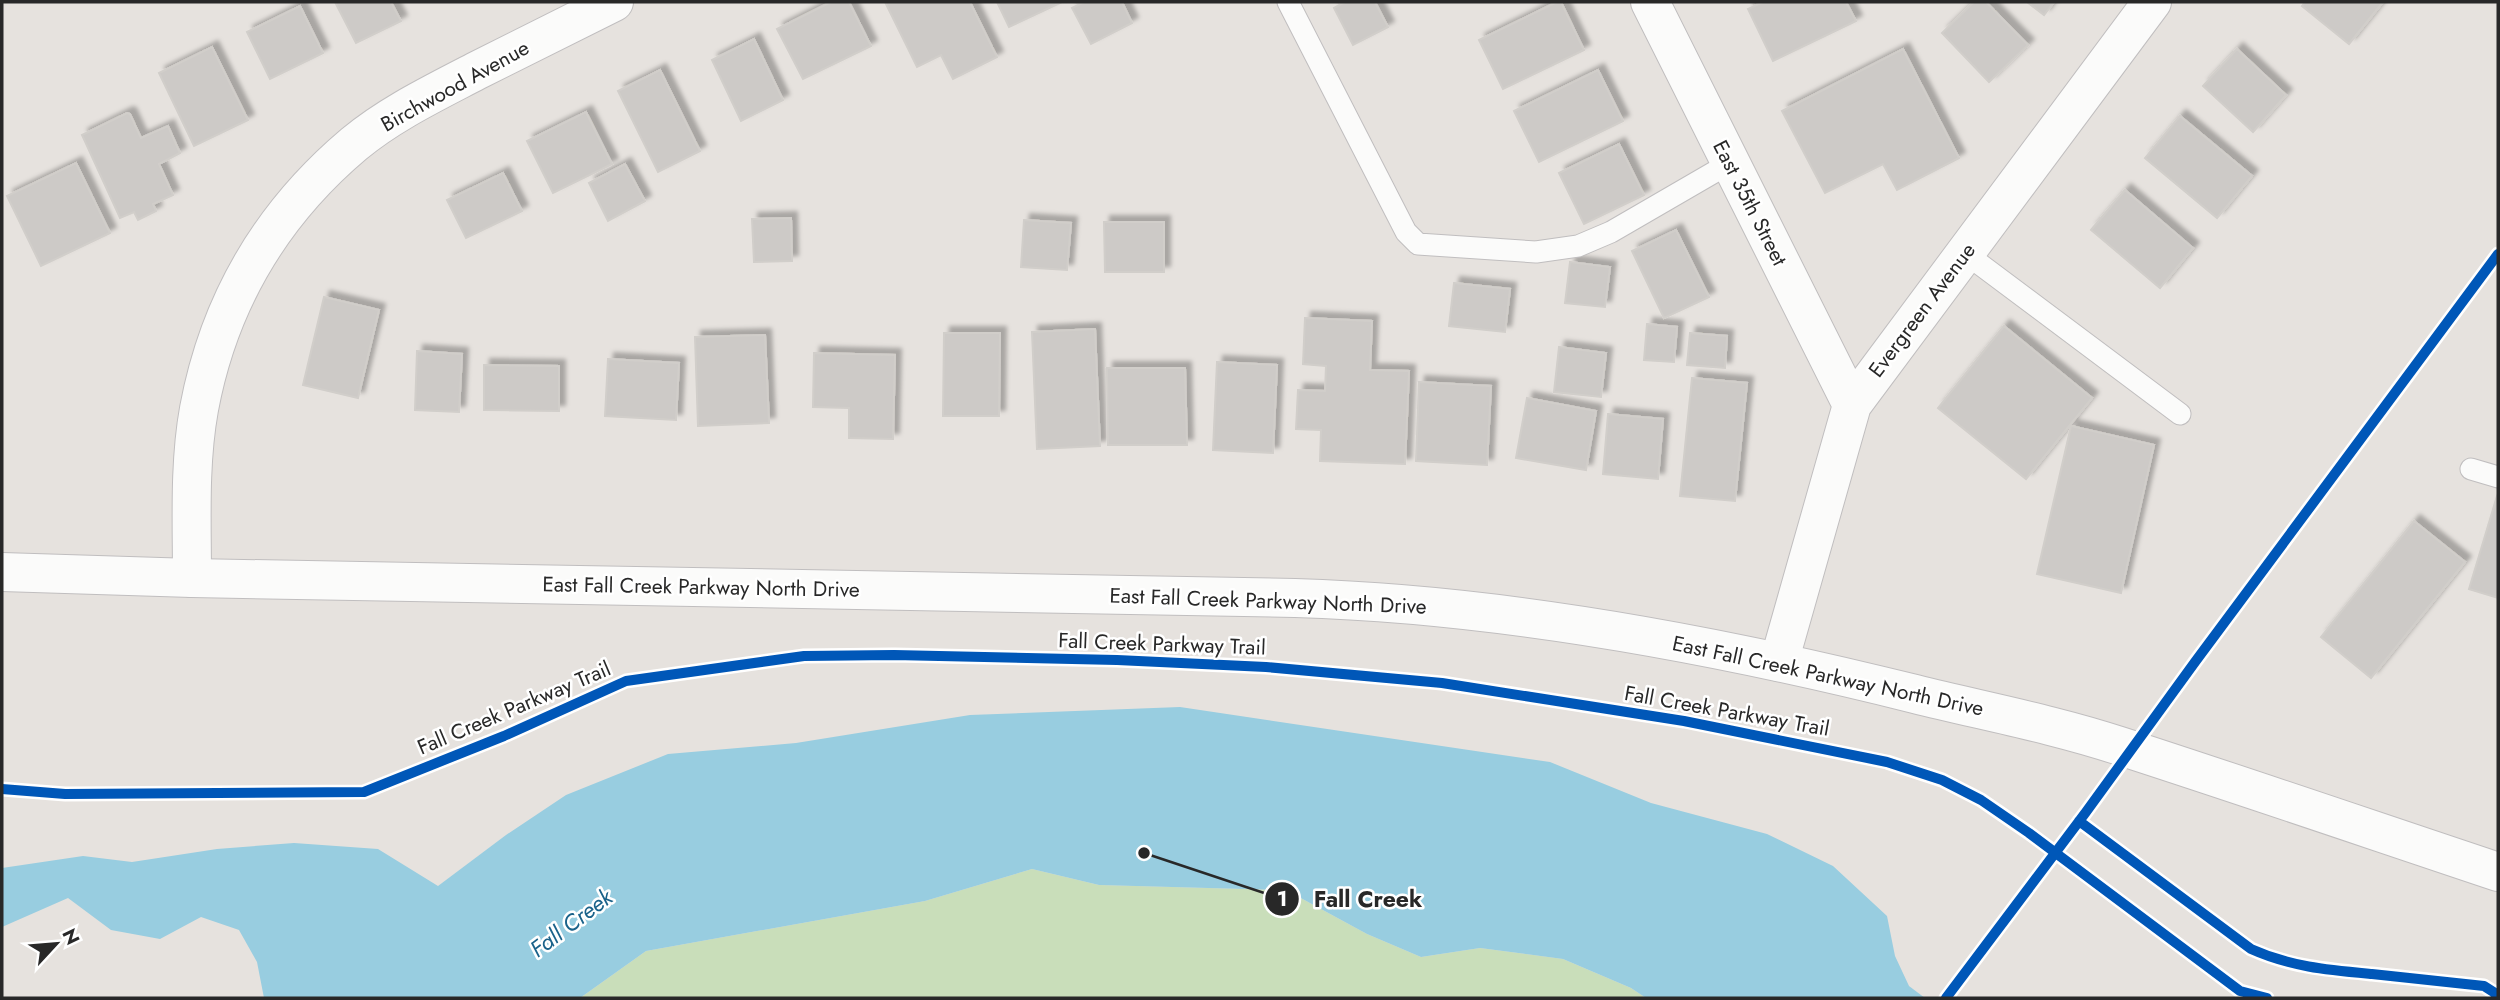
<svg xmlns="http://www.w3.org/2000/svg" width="2500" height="1000" viewBox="0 0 2500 1000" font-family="Jost,sans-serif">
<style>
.green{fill:#c9deba}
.water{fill:#98cde0}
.building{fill:#cdcac7;stroke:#d1ceca;stroke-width:2;filter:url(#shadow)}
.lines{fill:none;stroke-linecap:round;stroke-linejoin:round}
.service-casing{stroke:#c0bebf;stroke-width:23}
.minor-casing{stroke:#c0bebf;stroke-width:40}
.secondary-casing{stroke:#c0bebf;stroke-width:40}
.service{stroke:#fbfbfa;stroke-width:21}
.minor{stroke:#fbfbfa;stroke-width:38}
.secondary{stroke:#fbfbfa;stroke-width:38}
.cycleway-casing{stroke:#fff;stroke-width:15}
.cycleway{stroke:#0057b8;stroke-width:10}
.labels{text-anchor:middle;stroke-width:5;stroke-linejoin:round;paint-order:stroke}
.street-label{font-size:21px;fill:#282828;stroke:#fff}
.water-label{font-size:23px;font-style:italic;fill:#1a628a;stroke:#fff}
.leader{fill:none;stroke:#282828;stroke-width:2.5}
.callout-dot{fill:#282828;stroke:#fff;stroke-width:2.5}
.mark-label{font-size:21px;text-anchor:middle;font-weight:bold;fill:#fff}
.callout-label{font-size:23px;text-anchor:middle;font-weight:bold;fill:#282828;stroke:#fff;stroke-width:5;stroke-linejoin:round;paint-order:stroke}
</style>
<defs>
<filter id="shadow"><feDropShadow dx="6" dy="-6" stdDeviation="2" flood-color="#0004"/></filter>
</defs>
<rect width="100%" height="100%" fill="#e6e2de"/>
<path class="green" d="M1032,869L1099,885L1286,890L1367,934L1421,957L1480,948L1563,959L1631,988L1646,998H580L646,951L925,901Z"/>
<path class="water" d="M1180,707L1550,762L1651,803L1767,834L1833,866L1887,916L1895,956L1909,986L1925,998H1646L1631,988L1563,959L1480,948L1421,957L1367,934L1286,890L1099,885L1032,869L925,901L646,951L580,998H264L257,962L239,930L201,917L160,939L111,930L68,898L2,927V868L83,856L132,862L217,849L294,843L378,849L438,886L506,835L566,795L668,754L796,743L970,715Z"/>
<path class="building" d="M335,2H391L401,21L356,43Z
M831,2H849L871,46L803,79L777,29Z
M885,2H970L997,57L953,79L941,55L917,67Z
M997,2H1062L1009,27Z
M1084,2H1122L1132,23L1091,44L1072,8Z
M1345,2H1375L1388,27L1353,45L1334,8Z
M1557,2H1561L1584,50L1503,89L1479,40Z
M1763,2H1846L1856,21L1773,61L1748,9Z
M1974,2H1986L2028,45L1989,82L1942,33Z
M2027,2H2054L2044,15Z
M2305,2H2383L2349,44L2302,6Z
M300,6L323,53L270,79L247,32Z
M754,39L783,100L741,121L712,60Z
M212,47L248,120L194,146L159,73Z
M1903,49L1959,158L1897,190L1883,164L1825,193L1782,111Z
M2237,49L2286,95L2253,132L2203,86Z
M660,70L700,151L658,172L618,91Z
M1598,70L1623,121L1539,162L1514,111Z
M586,112L612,164L553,193L527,141Z
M127,113L130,114L141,138L168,126L180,153L159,164L173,195L153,204L156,211L138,220L134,212L120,218L82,135Z
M2180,116L2252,176L2217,218L2145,158Z
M1619,144L1644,195L1584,224L1559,173Z
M76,163L110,233L41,266L7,196Z
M625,164L645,201L608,221L589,183Z
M503,173L522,211L466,238L447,200Z
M2125,190L2193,248L2160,288L2091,230Z
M791,218L792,261L754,262L752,219Z
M1024,220L1071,223L1067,270L1021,267Z
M1104,222H1164V272H1105Z
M1676,230L1709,297L1664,318L1632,251Z
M1570,262L1610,267L1605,307L1565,303Z
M1454,283L1510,289L1505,332L1449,326Z
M324,297L379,310L358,398L303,385Z
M1305,318L1372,321L1370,370L1409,371L1405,464L1320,461L1321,430L1296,429L1298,390L1325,391L1326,366L1303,364Z
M1647,324L1677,327L1674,362L1644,360Z
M2004,326L2092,398L2026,479L1938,408Z
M1095,329L1100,446L1037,449L1032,332Z
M944,333H1000L999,416H943Z
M1690,333L1727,336L1725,368L1687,365Z
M765,335L769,423L698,426L695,337Z
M1559,347L1606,353L1601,397L1554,392Z
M417,351L462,354L459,412L415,410Z
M814,353L895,355L893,439L849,438V408L813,407Z
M608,359L679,363L676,420L605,416Z
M1217,362L1277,365L1273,453L1213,450Z
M484,365L559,366V411L484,410Z
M1107,368H1185L1187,445H1108Z
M1692,378L1747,383L1735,501L1680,496Z
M1419,382L1491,386L1487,465L1416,461Z
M1527,398L1596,411L1586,470L1516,458Z
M1608,414L1663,419L1658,479L1603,474Z
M2071,426L2154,445L2121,593L2037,574Z
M2497,496L2498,497V598L2469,589Z
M2414,521L2465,562L2371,678L2321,637Z"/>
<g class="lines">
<g class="service-casing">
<path id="service" d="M1288,2L1406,232L1418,244L1536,252L1578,246L1611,232L1730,163
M1965,253L2180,414
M2471,469L2498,477"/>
</g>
<g class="minor-casing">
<path id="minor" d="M1650,2L1852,405
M192,578C192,522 189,464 199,409C219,302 271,214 354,144C390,114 434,93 476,71C522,48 568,25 614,2
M1779,662L1852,405L2152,2"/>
</g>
<g class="secondary-casing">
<path id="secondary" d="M2,572L192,578L1295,598C1501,604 1715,644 1915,694C1983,711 2053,724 2120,746C2247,787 2372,830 2498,872"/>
</g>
<use href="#service" class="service"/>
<use href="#minor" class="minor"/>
<use href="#secondary" class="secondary"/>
<g class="cycleway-casing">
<path id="cycleway" d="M2,789L65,794L364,792L504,736L626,681L804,656L894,655L1117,660L1266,667L1442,683L1684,721L1887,762L1942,780L1981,800L2029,833L2240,991L2267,998
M2079,821L2251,949C2291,967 2328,970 2372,974C2409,978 2447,982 2484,986L2495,993L2496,998
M1946,998L2086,812L2195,662L2498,254"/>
</g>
<use href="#cycleway" class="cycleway"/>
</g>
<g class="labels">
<g class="street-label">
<text transform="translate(455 86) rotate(-29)" y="7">Birchwood Avenue</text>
<text transform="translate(1750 203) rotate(63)" y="7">East 35th Street</text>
<text transform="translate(1922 310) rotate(-53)" y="7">Evergreen Avenue</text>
<text transform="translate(701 587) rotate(1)" y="7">East Fall Creek Parkway North Drive</text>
<text transform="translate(1268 601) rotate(2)" y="7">East Fall Creek Parkway North Drive</text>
<text transform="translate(1162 644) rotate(2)" y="7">Fall Creek Parkway Trail</text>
<text transform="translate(1828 676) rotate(12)" y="7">East Fall Creek Parkway North Drive</text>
<text transform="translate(514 708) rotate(-23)" y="7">Fall Creek Parkway Trail</text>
<text transform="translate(1727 711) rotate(10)" y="7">Fall Creek Parkway Trail</text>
</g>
<g class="water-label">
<text transform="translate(571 923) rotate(-37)" y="8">Fall Creek</text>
</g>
</g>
<path class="leader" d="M1144 853L1282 899"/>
<g class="callout-dot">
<circle cx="1144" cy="853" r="7"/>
<circle cx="1282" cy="899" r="18"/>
</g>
<g class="mark-label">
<text x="1282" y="906">1</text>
</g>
<g class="callout-label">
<text x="1368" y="907">Fall Creek</text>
</g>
<rect width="2500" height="1000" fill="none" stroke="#282828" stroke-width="7"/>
<g transform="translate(56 944) rotate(64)" stroke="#ffffff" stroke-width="5" paint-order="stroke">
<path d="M0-5L12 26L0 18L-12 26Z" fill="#282828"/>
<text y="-10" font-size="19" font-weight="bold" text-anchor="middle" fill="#282828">N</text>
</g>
</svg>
